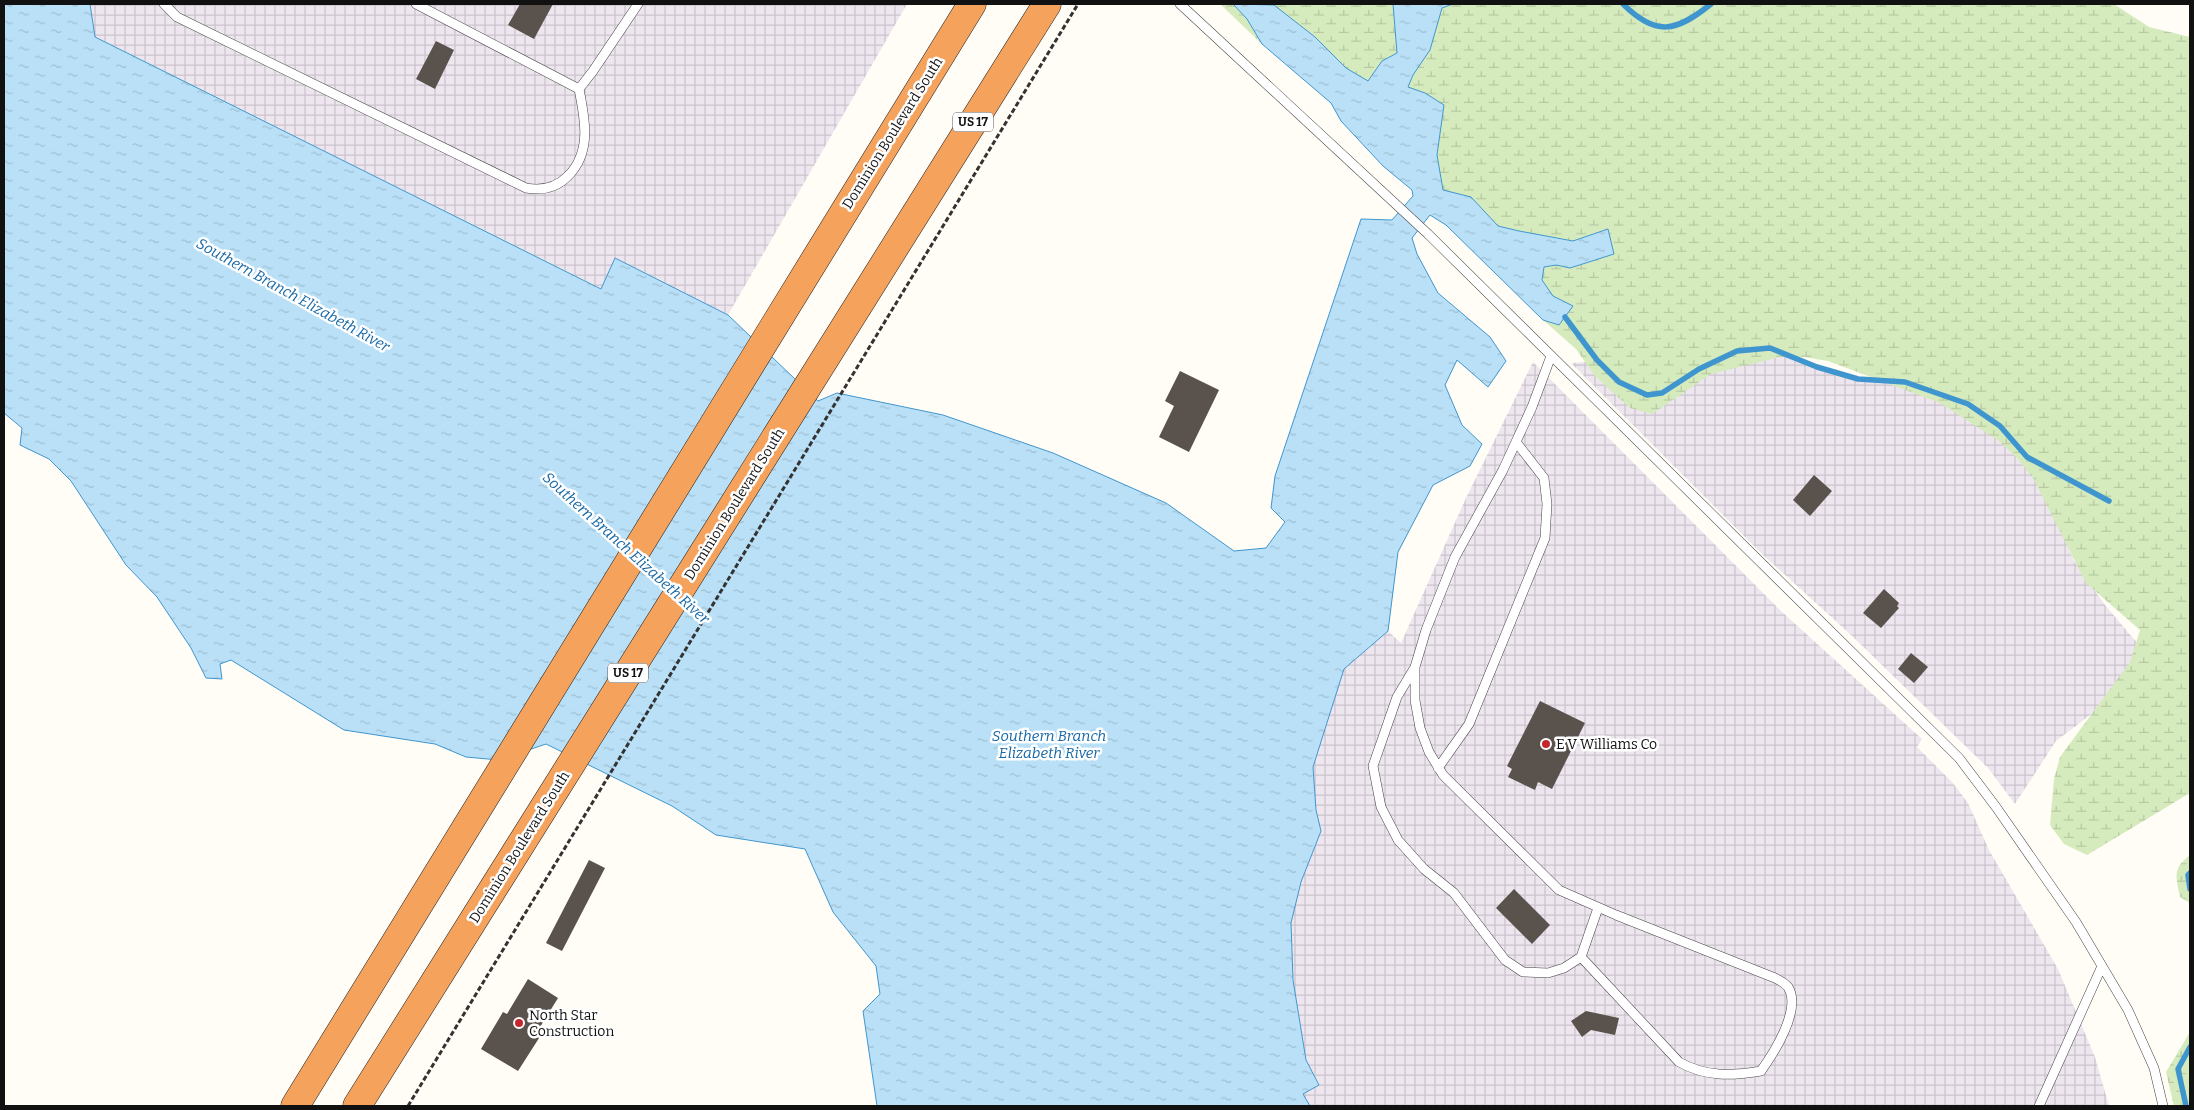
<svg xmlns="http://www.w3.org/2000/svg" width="2194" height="1110" viewBox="0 0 2194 1110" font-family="Bitter,serif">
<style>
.industrial{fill:url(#industrial-grid)}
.wetland{fill:url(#wetland-marsh)}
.water{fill:url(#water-ripples);stroke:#3f96cf}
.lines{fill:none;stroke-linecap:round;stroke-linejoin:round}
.stream{stroke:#3f96cf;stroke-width:5.5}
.building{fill:#5a524d}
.lane-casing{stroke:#444;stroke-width:10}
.highway-casing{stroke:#222;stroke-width:29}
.path{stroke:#333;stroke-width:3;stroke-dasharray:5 2.5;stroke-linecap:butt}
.lane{stroke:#fff;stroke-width:9}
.highway{stroke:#f5a25d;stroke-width:28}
.poi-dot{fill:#c4262e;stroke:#fff;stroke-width:2}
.labels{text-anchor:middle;stroke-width:5;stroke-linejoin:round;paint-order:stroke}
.shield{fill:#fff;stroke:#585858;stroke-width:1}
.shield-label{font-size:12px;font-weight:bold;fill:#111}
.street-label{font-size:14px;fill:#111;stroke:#fff}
.poi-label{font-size:14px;fill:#111;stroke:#fff;text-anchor:start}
.water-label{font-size:15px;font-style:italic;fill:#1768a6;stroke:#fff}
</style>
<defs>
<pattern id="industrial-grid" width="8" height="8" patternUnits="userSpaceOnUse" patternTransform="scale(1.25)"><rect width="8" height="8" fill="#eee6ef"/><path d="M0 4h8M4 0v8" fill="none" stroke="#cbc4cc"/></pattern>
<pattern id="wetland-marsh" width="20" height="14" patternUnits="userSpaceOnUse" patternTransform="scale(1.25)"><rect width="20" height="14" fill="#d5ebbd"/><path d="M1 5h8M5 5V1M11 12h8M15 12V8" fill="none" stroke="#b6c8a1"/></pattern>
<pattern id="water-ripples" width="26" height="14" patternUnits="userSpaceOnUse" patternTransform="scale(1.25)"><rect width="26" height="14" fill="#b9e0f7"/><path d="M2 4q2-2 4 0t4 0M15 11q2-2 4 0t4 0" fill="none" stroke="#9ebfd3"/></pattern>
</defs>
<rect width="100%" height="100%" fill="#fffdf5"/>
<path class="industrial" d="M90,4H907L728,315L615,258L602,289L94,37Z
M1770,348L1817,367L1858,379L1905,382L2000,426L2050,503L2074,561L2105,605L2156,665L2056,741L2015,804L1988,768L1851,635L1762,554L1571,363Z
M1533,362L1781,611L1922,739L1917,747L1952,782L1968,803L1989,850L2058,969L2095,1057L2109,1106H1310L1303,1094L1319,1084L1306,1060L1293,980L1291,923L1301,882L1321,831L1316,810L1313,767L1344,669L1388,631L1401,643L1466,498Z"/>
<path class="wetland" d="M1220,4H1233L1247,19L1262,44Z
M1266,4H1393L1397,53L1382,61L1368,81L1346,68L1315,37L1274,5Z
M1453,4H2114L2149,27L2190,37V793L2087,855L2064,844L2050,825L2054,779L2060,757L2130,662L2140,630L2086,583L2033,478L2018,459L1999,441L1940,403L1828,361L1804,357H1780L1711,374L1652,414L1630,408L1595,376L1576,349L1543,320L1559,325L1573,306L1553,297L1542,280L1544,267L1556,265L1570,268L1614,254L1608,229L1573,241L1519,231L1498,226L1471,197L1443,190L1437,155L1444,105L1408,87L1413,75L1430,50L1442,8Z
M2190,855V903L2180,897C2176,876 2172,869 2190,855Z
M2190,1032V1106H2174L2166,1072Z"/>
<path class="water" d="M4,4H90L95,37L601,289L615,258L728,315L818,401L837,393L943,415L1053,453L1166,503L1234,551L1266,548L1285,522L1271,508L1275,476L1361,219L1392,220L1413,196L1412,190L1383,166L1341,121L1331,103L1262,44L1247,19L1233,4L1274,5L1315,37L1346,68L1368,81L1382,61L1397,53L1393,4H1453L1442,8L1430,50L1413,75L1408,87L1425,93L1444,105L1437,155L1443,190L1471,197L1498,226L1519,231L1573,241L1608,229L1614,254L1570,268L1556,265L1544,267L1542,280L1553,296L1573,306L1559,325L1543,320L1446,225L1430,215L1412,238L1417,254L1438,293L1490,337L1506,361L1488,387L1457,360L1445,385L1462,425L1482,444L1470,466L1433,485L1398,552L1388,631L1344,669L1313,767L1316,810L1321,831L1301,882L1291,923L1293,980L1306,1060L1319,1085L1303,1094L1310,1106H877L863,1011L880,994L876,966L833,912L805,849L716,835L672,806L546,744L499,760L466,757L435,744L344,730L231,660L220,664L222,679L206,678L191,648L157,597L126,565L71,481L49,459L20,445L22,428L4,413Z"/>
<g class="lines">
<path class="stream" d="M1623,4C1656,37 1676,32 1711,4
M1565,317L1597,360L1619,382L1647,395L1662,393L1699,369L1737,351L1770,348L1817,367L1858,379L1905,382L1968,404L2000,426L2027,457L2109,501
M2190,873L2188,875L2190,889
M2186,1106L2178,1069L2190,1047"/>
</g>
<path class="building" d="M520,4H553L534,39L508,25Z
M436,41L454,50L435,89L416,79Z
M1180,371L1219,390L1189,452L1159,437L1174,406L1165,401Z
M1814,475L1832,491L1810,516L1793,500Z
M1884,589L1899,603L1897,606L1899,608L1881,628L1863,613Z
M1911,653L1928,667L1914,683L1898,669Z
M1540,701L1585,723L1552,789L1538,782L1535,790L1508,777L1512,769L1507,766Z
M589,860L605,868L562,951L546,943Z
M1514,889L1550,925L1532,944L1496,908Z
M528,979L558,998L537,1032L541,1035L518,1071L481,1049L503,1012L507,1014Z
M1586,1011L1619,1018L1615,1035L1591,1030L1582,1037L1571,1021Z"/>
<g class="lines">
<g class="lane-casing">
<path id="lane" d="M164,4L177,17L526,188C542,191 556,188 568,176C592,152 585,119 579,89
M416,4L579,89L593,71L638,4
M1180,4L1428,234L1959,758L1996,807L2076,922L2128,1010L2154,1068L2163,1106
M1551,356L1532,407L1503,470L1455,557L1426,630L1415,667V700L1420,728L1429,752L1443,775L1559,890L1616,915L1775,978C1779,980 1785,983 1788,987C1802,1009 1774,1053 1761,1071C1731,1076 1706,1077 1679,1062L1581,957L1598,908
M1415,667L1397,697L1373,766L1381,807L1398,840L1424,869L1454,893L1505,960L1523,972L1548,973L1564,968L1581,957
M1438,768L1469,724L1545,538L1547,504L1544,478L1516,442
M2039,1106L2102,966"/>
</g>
<g class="highway-casing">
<path id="highway" d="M295,1106L972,4
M357,1106L1047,4"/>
</g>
<path class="path" d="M408,1106L1078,4"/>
<use href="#lane" class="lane"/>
<use href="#highway" class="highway"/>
</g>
<g class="poi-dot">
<circle cx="1546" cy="744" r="5"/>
<circle cx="519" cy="1023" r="5"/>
</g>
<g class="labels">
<g class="shield">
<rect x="953" y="112.5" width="40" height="19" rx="4"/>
<rect x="608" y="663.5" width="40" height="19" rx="4"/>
</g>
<g class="shield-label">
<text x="973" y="126">US 17</text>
<text x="628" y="677">US 17</text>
</g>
<g class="street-label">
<text transform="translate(892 133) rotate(-58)" y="5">Dominion Boulevard South</text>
<text transform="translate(734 504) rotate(-58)" y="5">Dominion Boulevard South</text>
<text transform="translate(519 847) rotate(-58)" y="5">Dominion Boulevard South</text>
</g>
<g class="poi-label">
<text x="1556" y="749">E V Williams Co</text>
<text x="529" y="1020">North Star<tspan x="529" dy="16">Construction</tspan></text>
</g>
<g class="water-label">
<text transform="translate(293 295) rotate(29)" y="5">Southern Branch Elizabeth River</text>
<text transform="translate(626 548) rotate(42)" y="5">Southern Branch Elizabeth River</text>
<text x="1049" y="741">Southern Branch<tspan x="1049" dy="17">Elizabeth River</tspan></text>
</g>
</g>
<rect width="2194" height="1110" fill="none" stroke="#111111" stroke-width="10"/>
</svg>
